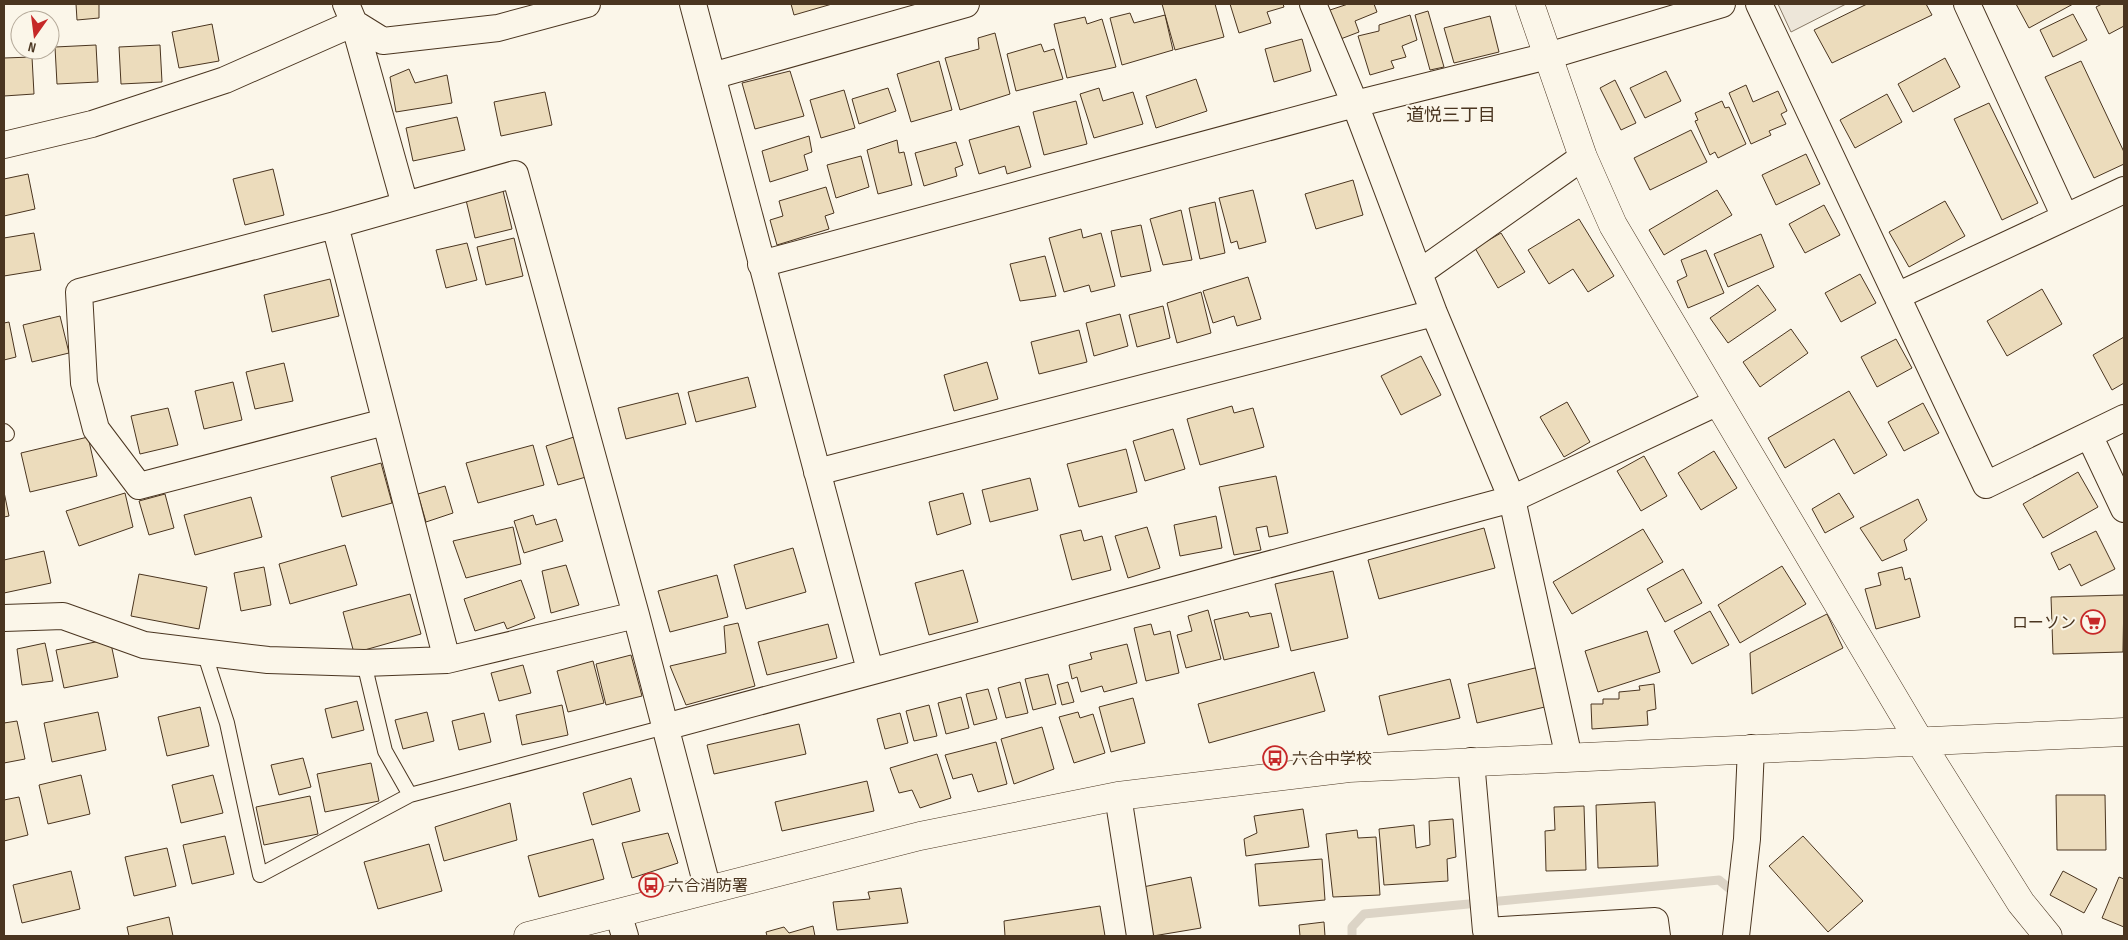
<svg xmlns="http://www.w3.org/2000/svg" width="2128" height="940" viewBox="0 0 2128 940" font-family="'Sofia Sans Condensed','Noto Sans JP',sans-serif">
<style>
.green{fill:#ede6d9;stroke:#887966}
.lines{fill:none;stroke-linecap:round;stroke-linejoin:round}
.stream{stroke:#dcd4c6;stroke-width:9}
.building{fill:#ecdcbc;stroke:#4a3520}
.lane-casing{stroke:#4a3520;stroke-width:16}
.street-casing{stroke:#4a3520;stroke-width:28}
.secondary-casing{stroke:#4a3520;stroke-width:29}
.lane{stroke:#fbf6e9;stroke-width:14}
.street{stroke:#fbf6e9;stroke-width:26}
.secondary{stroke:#fbf6e9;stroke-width:28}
.labels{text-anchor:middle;stroke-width:4;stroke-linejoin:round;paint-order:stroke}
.poi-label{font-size:16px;fill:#4a3520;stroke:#fbf6e9;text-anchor:start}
.neighbourhood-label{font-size:18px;fill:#4a3520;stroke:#fbf6e9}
</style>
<rect width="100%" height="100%" fill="#fbf6e9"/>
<path class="green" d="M1778,4H1846L1791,32Z"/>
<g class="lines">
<path class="stream" d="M1352,936V927L1364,914L1719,880L1737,895"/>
</g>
<path class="building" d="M76,4H99V18L77,20Z
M791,4H832L794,15Z
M1162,4H1215L1224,37L1175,50Z
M1230,4H1283L1284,7L1267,12L1271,23L1239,33Z
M1348,4H1374L1377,12L1355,21L1359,32L1338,40L1327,11Z
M1867,4H1926L1932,15L1832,63L1814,30Z
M2016,4H2073L2029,28Z
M2102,4H2124V26L2109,34L2096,7Z
M1428,11L1444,67L1430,70L1415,15Z
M1130,13L1134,23L1165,15L1173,50L1122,65L1110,18Z
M2073,14L2087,40L2053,57L2040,30Z
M1410,15L1417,40L1402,46L1406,57L1391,61L1394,68L1370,75L1358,36L1379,31V25Z
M1490,16L1499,52L1454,63L1444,28Z
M1085,17L1087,24L1102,19L1116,67L1067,78L1054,24Z
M212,24L219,61L179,68L172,32Z
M995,33L1010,94L960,110L945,58L979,49L978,38Z
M1302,39L1311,71L1274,82L1265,49Z
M1041,44L1044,52L1054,49L1063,79L1016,91L1007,54Z
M96,45L98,82L57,84L55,47Z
M160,45L162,82L121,84L119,47Z
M32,57L34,94L4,96V58Z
M1945,58L1960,87L1913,112L1898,84Z
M939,61L952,110L911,122L897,74Z
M2081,61L2124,152V164L2094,178L2045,77Z
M409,69L415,83L447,75L452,103L396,112L390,77Z
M790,71L804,116L755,129L742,83Z
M1666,71L1681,101L1645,118L1630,88Z
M1196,79L1207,111L1156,128L1146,96Z
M1615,80L1636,123L1621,130L1600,88Z
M1746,85L1753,102L1778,91L1787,111L1781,114L1786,124L1769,131L1771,135L1751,144L1729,93Z
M888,88L896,111L859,124L852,99Z
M1099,88L1103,101L1133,92L1143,124L1094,138L1080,94Z
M844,90L855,128L821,138L810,100Z
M545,92L552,125L501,136L494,102Z
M1887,94L1902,122L1855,148L1840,120Z
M1076,101L1087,144L1044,155L1033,112Z
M1722,101L1725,108L1729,107L1746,144L1718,158L1715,152L1710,155L1695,121L1698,120L1695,113Z
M1989,103L2038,203L2002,220L1954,119Z
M457,117L465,150L413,161L406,128Z
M1019,126L1031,167L1007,174L1005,166L979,174L969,140Z
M1691,130L1707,162L1650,190L1634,158Z
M809,136L812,152L804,155L808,170L770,182L762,151Z
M897,140L899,153L904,152L912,185L878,194L867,150Z
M956,142L963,165L955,168L957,176L924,186L915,153Z
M1806,154L1820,184L1776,205L1762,175Z
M861,156L869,187L836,198L827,165Z
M273,169L284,215L245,225L233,179Z
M28,174L35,209L4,216V179Z
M1353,180L1363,215L1316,229L1305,194Z
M826,187L834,213L825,216L829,229L777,245L770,220L783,216L779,201Z
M1253,190L1266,242L1239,249L1237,241L1231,243L1219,198Z
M1717,190L1732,215L1664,255L1649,230Z
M503,191L512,229L475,238L466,200Z
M1945,201L1965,236L1909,267L1889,232Z
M1215,202L1225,253L1200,259L1189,208Z
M1824,205L1840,235L1805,253L1789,224Z
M1181,210L1192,260L1163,265L1150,219Z
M1579,219L1614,276L1588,292L1573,269L1549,284L1528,250Z
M1141,225L1151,271L1121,277L1111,231Z
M1081,229L1083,238L1101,233L1115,286L1091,292L1089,285L1064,292L1049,238Z
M34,233L41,270L4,276V238Z
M1501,233L1525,272L1498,288L1475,248Z
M1761,234L1774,267L1728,287L1714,254Z
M514,238L523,276L486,285L477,247Z
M467,243L477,280L446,288L436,250Z
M1706,250L1724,293L1688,308L1677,281L1687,276L1681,260Z
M1045,256L1056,296L1020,301L1010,264Z
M1860,274L1876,303L1841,322L1825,293Z
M1248,277L1261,319L1237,326L1234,316L1213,323L1203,291Z
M330,279L339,316L272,332L264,295Z
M1758,285L1776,310L1728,343L1710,318Z
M2042,289L2062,324L2007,356L1987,321Z
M1201,292L1211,333L1177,343L1167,303Z
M1163,306L1170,338L1137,347L1129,315Z
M1120,314L1128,346L1094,356L1086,323Z
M60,316L69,353L32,362L23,325Z
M9,322L16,357L4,360V323Z
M1791,329L1808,353L1760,387L1743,362Z
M1079,330L1087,362L1039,374L1031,342Z
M2124,337V383L2112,390L2093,355Z
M1896,339L1912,368L1877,387L1861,357Z
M1421,356L1441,395L1401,415L1381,376Z
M987,362L998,399L954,411L944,375Z
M284,363L293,401L255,409L246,372Z
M748,377L756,407L696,422L688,392Z
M233,382L242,420L204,429L195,391Z
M1849,391L1887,455L1854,474L1834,439L1785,468L1768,438Z
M678,393L686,424L626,439L618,408Z
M1567,402L1590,442L1564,457L1540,417Z
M1923,403L1939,433L1904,451L1888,422Z
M1232,406L1234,413L1253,408L1264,447L1200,465L1187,419Z
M168,408L178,445L140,454L131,416Z
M1173,429L1185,469L1145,481L1133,441Z
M88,437L97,476L30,492L21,453Z
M574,437L586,477L558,485L546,446Z
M533,445L544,485L478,503L466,463Z
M1126,449L1137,492L1079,507L1067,464Z
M1714,451L1737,488L1701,510L1678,473Z
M1644,456L1667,496L1641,511L1617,471Z
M381,463L392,503L342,517L331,477Z
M2078,472L2098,507L2043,538L2023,504Z
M1276,476L1288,533L1269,537L1267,526L1256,528L1261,550L1234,555L1219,487Z
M1030,478L1038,510L990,522L982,490Z
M445,486L453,513L426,522L418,494Z
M4,492L9,516L4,517Z
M125,493L133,527L79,546L66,511Z
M963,493L971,524L937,535L929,502Z
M1839,493L1854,517L1825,533L1812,509Z
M165,494L174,528L149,535L139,501Z
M251,497L262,537L195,555L184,515Z
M1918,499L1927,520L1904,540L1907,550L1882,561L1860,528Z
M533,515L536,525L556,519L563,541L524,553L514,521Z
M1216,516L1222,548L1180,556L1174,525Z
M513,527L521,564L466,578L453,541Z
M1147,527L1160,568L1128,578L1115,536Z
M1484,528L1495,568L1379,599L1368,560Z
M1643,529L1663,562L1572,614L1553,582Z
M1081,530L1084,541L1102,536L1111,570L1072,580L1060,535Z
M2096,531L2115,569L2081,586L2070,564L2059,570L2051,553Z
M345,545L357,585L290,604L279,564Z
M793,548L806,592L746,609L734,565Z
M44,551L51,583L4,593V560Z
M566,565L579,605L551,613L542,571Z
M1782,566L1806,604L1740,643L1718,605Z
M264,567L271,605L241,611L234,573Z
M1902,567L1905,580L1910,578L1920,617L1876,629L1865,589L1881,585L1878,573Z
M1683,569L1702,603L1665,622L1647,589Z
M963,570L978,622L929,635L915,583Z
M1333,571L1348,638L1291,651L1275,584Z
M139,574L207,587L199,629L131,616Z
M717,575L728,617L670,632L658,591Z
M521,580L535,618L507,629L504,622L475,631L464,599Z
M410,594L421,634L354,653L343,612Z
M2124,595L2123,652L2053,654L2051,597Z
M1208,610L1221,659L1186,668L1177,635L1192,631L1188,616Z
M1710,611L1729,645L1692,664L1674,631Z
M1248,612L1250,617L1271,613L1279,647L1224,660L1214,620Z
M1827,614L1843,648L1752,694L1750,653Z
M738,623L755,686L686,705L670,666L726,653L724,626Z
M828,624L837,658L767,675L758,642Z
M1151,624L1154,635L1170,631L1179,673L1146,681L1134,628Z
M1647,631L1660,672L1598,692L1585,651Z
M110,639L118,677L64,688L56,650Z
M45,643L53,681L22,685L17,649Z
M1127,644L1137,683L1104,692L1102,686L1081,692L1077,677L1072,679L1069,665L1092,659L1090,653Z
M631,655L642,696L606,705L596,664Z
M593,661L604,703L568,712L557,671Z
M523,665L531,693L499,701L491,673Z
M1539,667L1549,706L1477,723L1468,684Z
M1314,672L1325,711L1209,743L1198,704Z
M1048,674L1056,704L1033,710L1025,679Z
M1450,679L1460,718L1388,735L1379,696Z
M1020,682L1028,713L1006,718L998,688Z
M1068,682L1074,702L1062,705L1057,685Z
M1654,684L1656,709L1647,711L1648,725L1592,729L1591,704H1603V699H1619V692L1640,690L1639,686Z
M988,689L997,719L974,725L966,694Z
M961,697L969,728L946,734L938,703Z
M1133,698L1145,743L1111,752L1099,707Z
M357,701L364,730L332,738L325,709Z
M562,705L568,735L522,745L516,715Z
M929,705L937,736L914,741L906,711Z
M200,707L209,746L167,756L158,717Z
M98,712L106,750L52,762L44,723Z
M427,712L434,741L403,749L395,720Z
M1078,712L1080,718L1093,714L1105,753L1074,763L1059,717Z
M484,713L491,742L459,750L452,721Z
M900,713L908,743L885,749L877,719Z
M17,721L25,759L4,763V723Z
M799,724L806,754L714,774L707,745Z
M1042,727L1054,769L1014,784L1001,739Z
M996,742L1007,784L978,792L972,774L953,779L945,755Z
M937,754L951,798L920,808L912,790L899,793L890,768Z
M303,758L311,787L279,795L271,765Z
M371,763L379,801L325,812L317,774Z
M81,775L90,814L48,824L39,785Z
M213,775L223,813L181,823L172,785Z
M631,778L640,811L592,825L583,793Z
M867,781L874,811L782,831L775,802Z
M2056,795H2105L2106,850H2057Z
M310,796L318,834L264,845L256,807Z
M19,797L28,835L4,841V800Z
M1655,802L1658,866L1598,868L1596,805Z
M510,803L517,840L444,861L435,827Z
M1584,806L1586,870L1546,871L1545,831L1555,830L1554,807Z
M1303,809L1309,847L1246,856L1244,839L1257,833L1254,816Z
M1453,819L1456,857L1447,859L1448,881L1384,885L1379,829L1414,825L1416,848L1430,845L1429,821Z
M1357,830L1358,838L1376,837L1380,895L1333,897L1326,834Z
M668,833L678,863L632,878L622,843Z
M225,836L234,874L192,884L183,845Z
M1803,836L1863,901L1828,932L1769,866Z
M593,839L604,879L539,897L528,856Z
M429,844L442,891L378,909L364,862Z
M167,848L176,886L134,896L125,857Z
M1322,859L1325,900L1259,906L1255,864Z
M71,871L80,909L22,923L13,885Z
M2063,871L2097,889L2084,913L2050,895Z
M1191,877L1201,928L1153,936L1143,887Z
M2119,877L2124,879V927L2102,918Z
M901,888L908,923L837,930L833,902L870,899L868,892Z
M1100,906L1105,936H1005L1004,921Z
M169,917L173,936H129L127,927Z
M1324,922L1325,936H1300L1299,925Z
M813,926L815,936H767L766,932L784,927L789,933Z"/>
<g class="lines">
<g class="lane-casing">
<path id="lane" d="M4,431L7,434
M204,652L227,723L260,875L410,795L665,727
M364,663L385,751L410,795"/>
</g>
<g class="street-casing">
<path id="street" d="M346,4L354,23L383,41L498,28L587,4
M693,4L870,670
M1313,4L1355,104L1434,313L1512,499L1569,758
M1759,4L1986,485L2124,418
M1967,4L2065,217
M712,76L966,4
M4,145L92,124L225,80L354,23L405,205
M335,225L79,292L84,383L96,429L139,486L385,422
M761,264L1355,104L1548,56L1722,4
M1419,273L1583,157
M1897,296L2124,190
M2089,435L2124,509
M817,472L1434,313
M4,618L63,616L144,645L268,660L364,663L447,660L636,615
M447,660L335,225L515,174L636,615L708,890
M665,727L1512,499L1718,402
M1471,761L1486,931L1655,921L1657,936
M1118,796L1140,936
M618,913L625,936
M1736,936L1747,839L1751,748"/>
</g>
<g class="secondary-casing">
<path id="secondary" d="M1530,4L1583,157L1613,225L1920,742L2021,903L2048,936
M528,936L920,836L1118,796L1349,768L2124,732"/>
</g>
<use href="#lane" class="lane"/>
<use href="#street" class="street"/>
<use href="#secondary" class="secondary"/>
</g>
<defs>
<g id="supermarket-ring" transform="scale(1.25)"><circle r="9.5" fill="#fbf6e9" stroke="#c62828" stroke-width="1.5"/><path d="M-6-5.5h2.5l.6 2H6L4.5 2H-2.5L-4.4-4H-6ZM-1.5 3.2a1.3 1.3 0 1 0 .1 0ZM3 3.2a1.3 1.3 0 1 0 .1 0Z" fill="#c62828"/></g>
<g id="bus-ring" transform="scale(1.25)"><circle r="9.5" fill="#fbf6e9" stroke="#c62828" stroke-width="1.5"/><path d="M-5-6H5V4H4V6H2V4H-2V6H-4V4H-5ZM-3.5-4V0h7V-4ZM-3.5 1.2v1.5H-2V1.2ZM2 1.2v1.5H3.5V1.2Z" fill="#c62828"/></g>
</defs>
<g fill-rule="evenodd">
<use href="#supermarket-ring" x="2093" y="622"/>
<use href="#bus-ring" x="1275" y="758"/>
<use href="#bus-ring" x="651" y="885"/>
</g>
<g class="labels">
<g class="poi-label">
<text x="2076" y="628" text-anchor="end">ローソン</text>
<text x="1292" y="764">六合中学校</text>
<text x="668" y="891">六合消防署</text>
</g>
<g class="neighbourhood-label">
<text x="1451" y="121">道悦三丁目</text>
</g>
</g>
<rect width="2128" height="940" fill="none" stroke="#4a3520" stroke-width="10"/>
<g transform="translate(35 35) rotate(194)"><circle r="24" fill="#fbf6e9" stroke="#b4a999"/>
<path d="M0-4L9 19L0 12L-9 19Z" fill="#c62828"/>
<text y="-8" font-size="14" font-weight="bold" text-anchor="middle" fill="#4a3520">N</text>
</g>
</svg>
